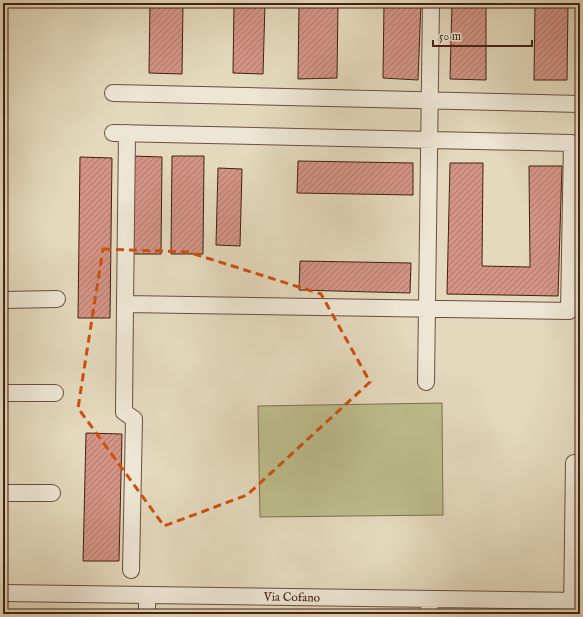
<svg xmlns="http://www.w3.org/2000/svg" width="583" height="617" viewBox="0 0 583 617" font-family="'IM FELL English',serif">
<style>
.green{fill:#bcbd8c;stroke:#806e50}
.building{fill:url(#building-hatch);stroke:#432013}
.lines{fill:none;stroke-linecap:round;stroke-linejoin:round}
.minor-casing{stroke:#6b4e3e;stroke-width:18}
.minor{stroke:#ede6d4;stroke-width:16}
.marked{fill:none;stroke:#cf500d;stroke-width:3;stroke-dasharray:8 5;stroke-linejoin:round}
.labels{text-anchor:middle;stroke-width:4;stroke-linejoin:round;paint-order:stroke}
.street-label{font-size:12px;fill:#432013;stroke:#ede6d4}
</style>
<defs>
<pattern id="building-hatch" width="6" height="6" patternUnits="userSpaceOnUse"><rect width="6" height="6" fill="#d39486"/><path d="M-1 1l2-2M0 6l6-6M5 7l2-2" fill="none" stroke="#ad786c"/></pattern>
</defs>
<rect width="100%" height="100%" fill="#e4d9bd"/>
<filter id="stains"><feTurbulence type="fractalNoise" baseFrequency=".005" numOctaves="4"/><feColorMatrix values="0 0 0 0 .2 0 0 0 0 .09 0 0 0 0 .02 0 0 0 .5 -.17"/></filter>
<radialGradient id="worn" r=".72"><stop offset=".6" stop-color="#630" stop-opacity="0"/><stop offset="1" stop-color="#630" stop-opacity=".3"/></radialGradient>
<path class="green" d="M442,403L443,515L260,517L258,406Z"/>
<path class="building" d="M150,3H183L182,74L149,73Z
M234,3H265L263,74L233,73Z
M299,3H338L337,78L298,79Z
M384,3H421L418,80L383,78Z
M452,3H486V80L450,79Z
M535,3H568L567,80H534Z
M131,156L162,157L161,254H130Z
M172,156H204L203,254H171Z
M80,157L112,158L110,318H78Z
M298,161L413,163V195L297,193Z
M450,163H483L482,266L530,267L529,166H562L558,296L447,294Z
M218,168L242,169L240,246L216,245Z
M300,261L411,263L410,293L299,290Z
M86,433L122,434L119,561H83Z"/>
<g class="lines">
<g class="minor-casing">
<path id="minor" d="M113,93L580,104
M113,133L572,143L569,311L125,304
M127,133L125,304L124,412L134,419L131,570
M3,300L57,299
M426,382L431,3
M3,393H55
M3,493H52
M3,593L580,601
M147,614V595
M429,614L430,599
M572,614L574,463"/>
</g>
<use href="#minor" class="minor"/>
</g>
<path class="marked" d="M103,249L188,252L321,294L370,382L247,495L164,526L78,408Z"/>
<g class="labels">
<g class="street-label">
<text transform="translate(292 597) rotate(1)" y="4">Via Cofano</text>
</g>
</g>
<rect width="583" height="617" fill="none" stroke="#e4d9bd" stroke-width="16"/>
<rect x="4" y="4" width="575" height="609" fill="none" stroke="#432013" stroke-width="2"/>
<rect x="8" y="8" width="567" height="601" fill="none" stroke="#432013"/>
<path d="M433 40v6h99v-6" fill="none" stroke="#432013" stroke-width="2"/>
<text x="439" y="40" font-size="12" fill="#432013" stroke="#ede6d4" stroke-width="3" paint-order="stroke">50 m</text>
<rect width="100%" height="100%" filter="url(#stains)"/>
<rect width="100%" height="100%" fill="url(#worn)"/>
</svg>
